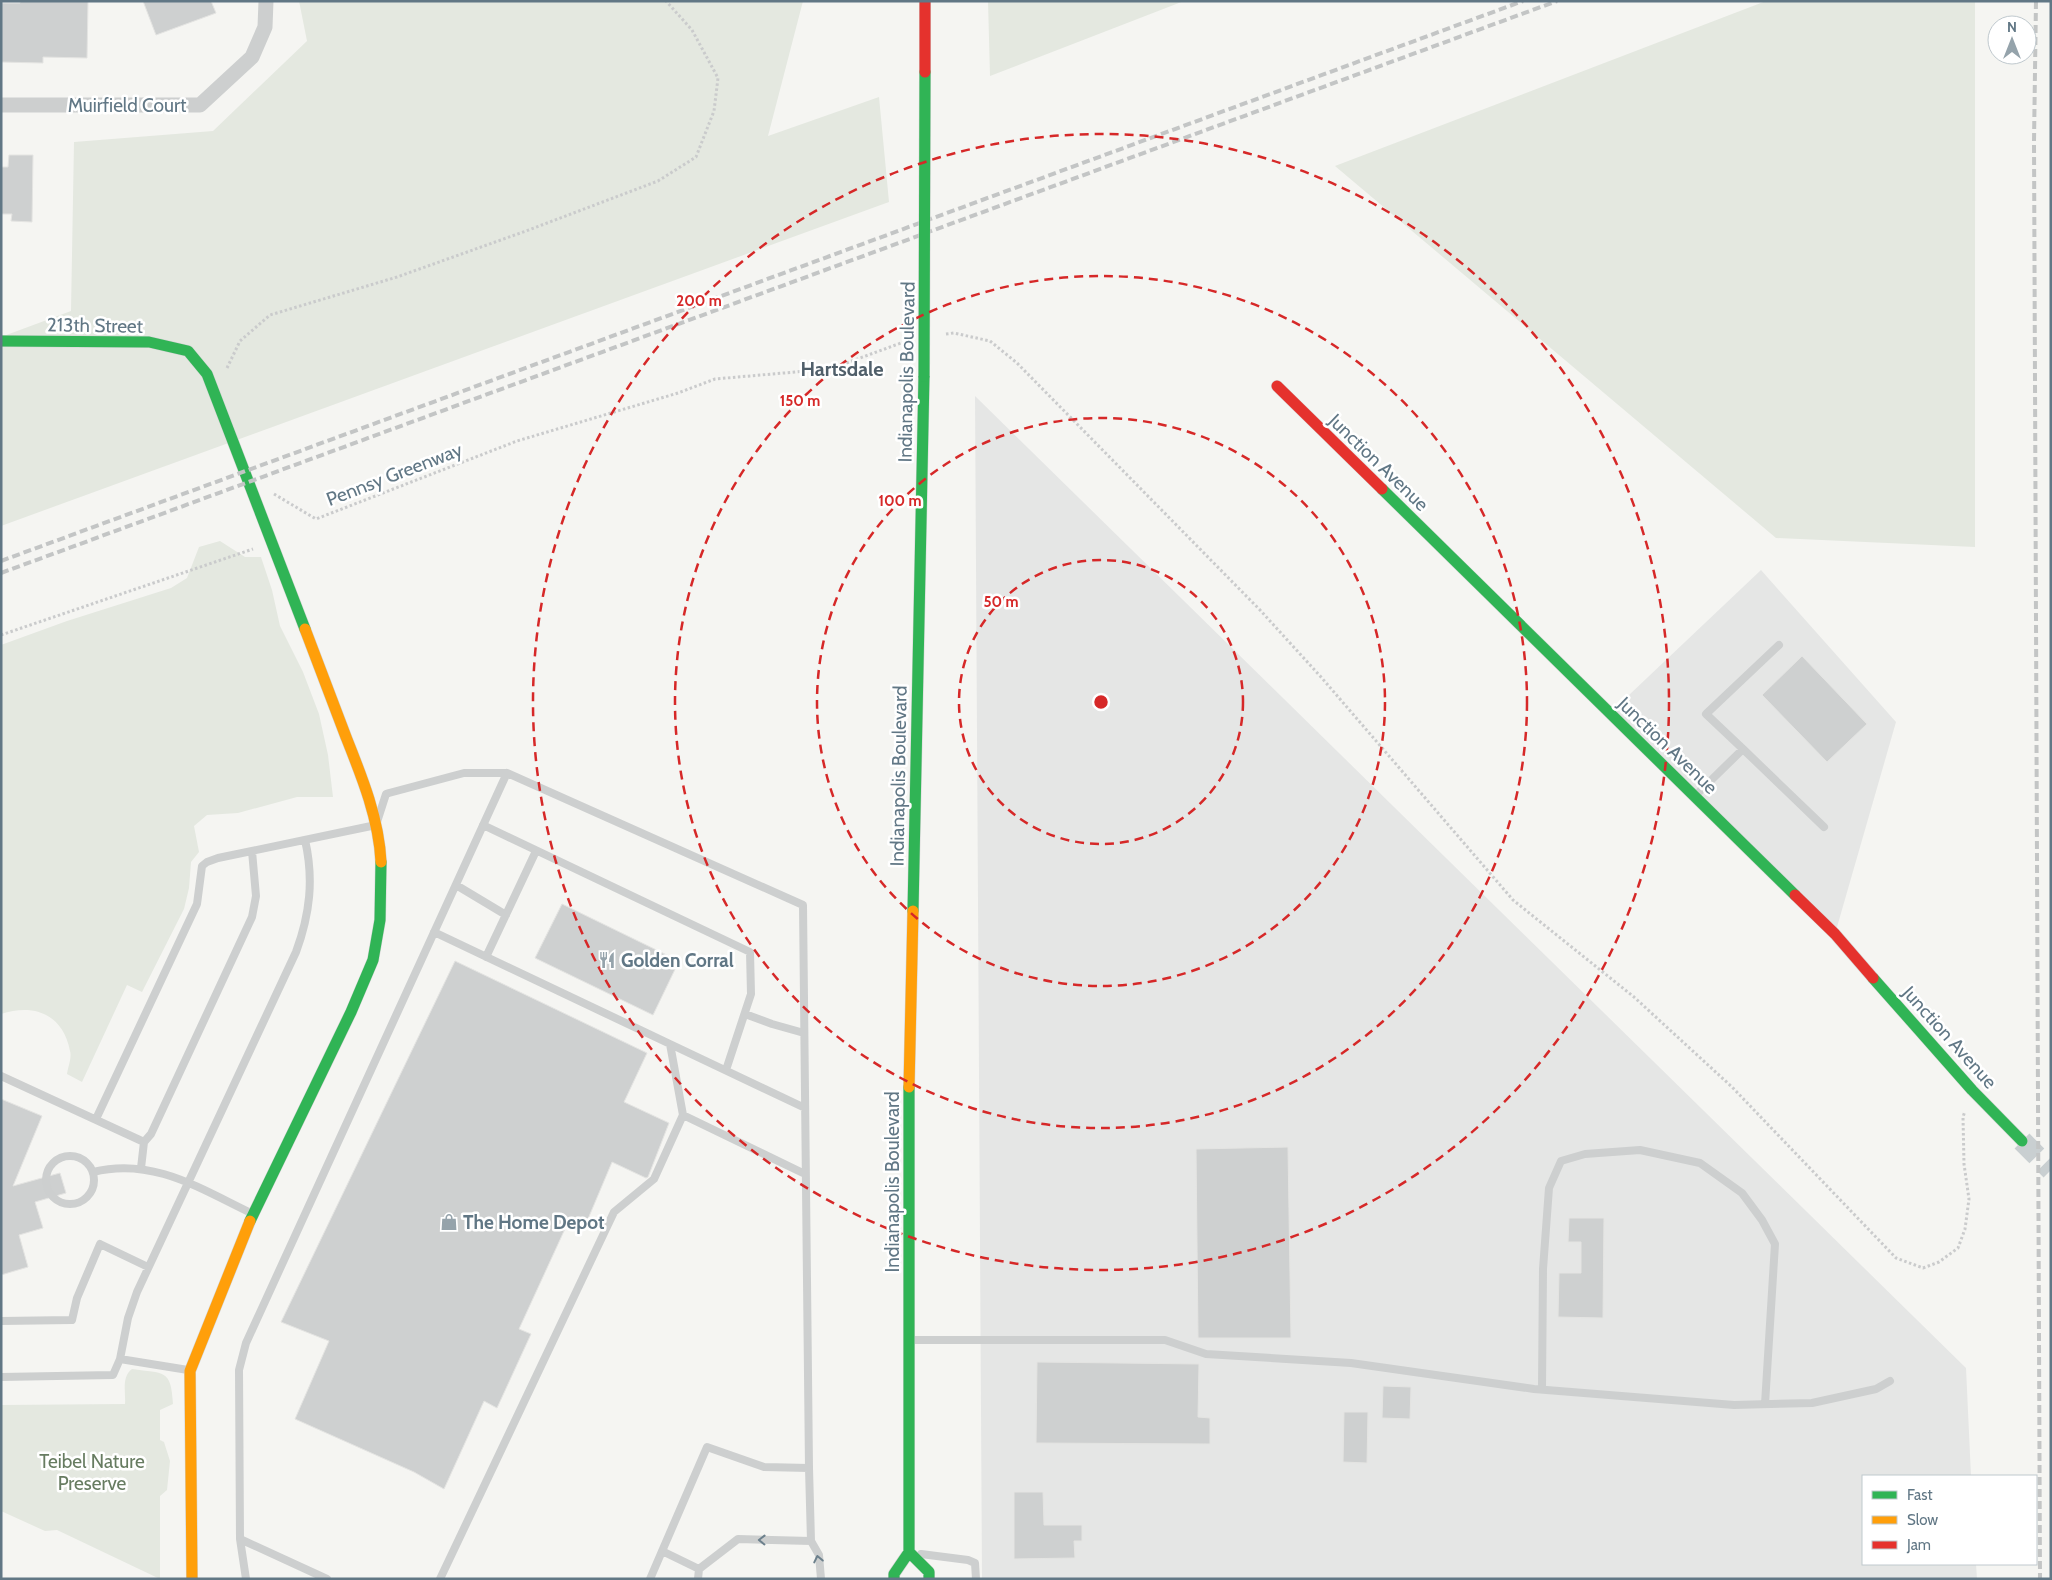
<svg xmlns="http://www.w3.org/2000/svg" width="2052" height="1580" viewBox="0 0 2052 1580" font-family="Cabin,sans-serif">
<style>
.built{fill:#e5e6e5}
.green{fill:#e4e8e0}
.building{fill:#ced0d0;stroke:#e4e4e2}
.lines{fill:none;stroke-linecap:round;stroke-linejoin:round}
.secondary-tunnel{stroke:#c9cfd1;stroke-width:21;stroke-dasharray:21 11;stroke-linecap:butt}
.fast-casing{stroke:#d2d3d3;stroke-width:12}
.slow-casing{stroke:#d2d3d3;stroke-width:12}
.jam-casing{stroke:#d2d3d3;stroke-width:12}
.path{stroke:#cacbcc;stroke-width:3;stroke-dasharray:2.5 2.5;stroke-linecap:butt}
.lane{stroke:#cdcfcf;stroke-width:8}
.street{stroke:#cdcfcf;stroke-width:15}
.fast{stroke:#30b455;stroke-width:11}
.slow{stroke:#ff9f0a;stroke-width:11}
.jam{stroke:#e5322d;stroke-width:11}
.rail{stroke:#c3c5c5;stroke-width:4;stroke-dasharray:8 4;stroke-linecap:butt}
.fast-bridge-casing{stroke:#d1d3d2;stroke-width:12;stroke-linecap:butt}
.jam-bridge-casing{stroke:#d1d3d2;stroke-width:12;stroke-linecap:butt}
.fast-bridge{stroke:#30b455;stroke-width:11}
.jam-bridge{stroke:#e5322d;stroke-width:11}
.oneway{stroke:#6c808c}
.ring{fill:none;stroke:#d62828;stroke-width:2.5;stroke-dasharray:9 6}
.labels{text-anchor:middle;stroke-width:5;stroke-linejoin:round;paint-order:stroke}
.street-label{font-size:19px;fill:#617785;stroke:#fff}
.poi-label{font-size:19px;font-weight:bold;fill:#617785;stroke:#fff;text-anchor:start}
.park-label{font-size:19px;fill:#677c61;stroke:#fff}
.neighbourhood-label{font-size:20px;font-weight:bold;fill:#505f6a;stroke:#fff}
.centre{fill:#d62828;stroke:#fff;stroke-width:2.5}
.ring-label{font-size:15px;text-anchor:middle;font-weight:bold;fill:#d62828;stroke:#fff;stroke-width:5;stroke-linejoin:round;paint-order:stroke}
</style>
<rect width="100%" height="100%" fill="#f5f5f2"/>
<path class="built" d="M975,396L1966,1368L1971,1476H1863V1564H1976L1977,1579H982Z
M1761,570L1896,722L1835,934L1610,713Z"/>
<path class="green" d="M299,1H803L768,136L879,97L889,202L1,526V337L71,311L74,142L213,131L307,41Z
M988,1H1184L990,76Z
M1766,1H1975V547L1776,538L1335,166Z
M220,541L245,557H261L272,590L280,626L303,672L319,714L328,755L333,797H297L238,813L207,815L194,826L199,852L191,862L189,888L184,909L142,992L127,985L82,1082L67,1074C68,1067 72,1057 70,1051C63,1014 34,1003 1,1014V645L67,621L171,588L187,578L199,547Z
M132,1369C164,1374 171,1368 173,1404L160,1410V1440L164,1442L170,1461L167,1490L160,1496V1579L57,1530L45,1531L1,1511V1405L125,1404C126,1393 121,1377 132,1369Z"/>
<path class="building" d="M20,1H88L87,58L43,57V63L1,62V3H20Z
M143,1H211L216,13L156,35Z
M9,155H33L32,222L11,221L12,214H1V167H8Z
M1802,656L1867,724L1827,762L1762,695Z
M562,904L679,961L653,1015L535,958Z
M455,961L647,1053L624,1102L669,1123L648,1177L646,1178L612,1162L585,1226L570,1218L519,1329L531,1334L497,1408L484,1401L444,1489L414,1472L295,1419L329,1341L281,1322Z
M1,1099L42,1116L13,1186L60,1173L66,1193L35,1202L43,1228L19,1235L28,1267L1,1275Z
M1288,1147L1291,1338H1198L1196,1149Z
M1569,1218H1604L1603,1318L1558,1317L1559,1273H1581V1242H1568Z
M1037,1362L1199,1364L1198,1417L1210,1418V1444L1036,1443Z
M1383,1386L1411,1387L1410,1419L1382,1418Z
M1344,1412H1368L1367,1463L1343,1462Z
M1014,1492H1043L1044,1525H1082V1541H1074L1075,1558L1014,1559Z"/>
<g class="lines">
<path class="secondary-tunnel" d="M2022,1141L2051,1170"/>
<g class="fast-casing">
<path id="fast" d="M1,341L149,342L188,351L207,374L305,629
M1382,489L1795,895
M913,911L924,376
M1873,978L1972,1090L2022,1141
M250,1221L351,1012L373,960L380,920L381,862
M909,1552L929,1572V1579
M894,1579V1574L909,1552V1087"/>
</g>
<g class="slow-casing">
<path id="slow" d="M305,629C319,665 332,701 346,737C362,777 379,819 381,862
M909,1087L913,911
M192,1579L190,1371L250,1221"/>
</g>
<g class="jam-casing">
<path id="jam" d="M1277,386L1382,489
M1795,895L1835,934L1873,978"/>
</g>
<path class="path" d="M946,334L954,333L990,341L1017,363L1260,610L1321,677L1513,900L1634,997L1732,1087L1896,1258L1923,1268L1939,1262L1958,1248L1965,1229L1969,1199L1964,1164L1963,1117L1965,1111
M227,368L240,341L270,315L397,277L526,231L658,181L696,157L714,111L718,78L692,30L666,1
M274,494L316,519L517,441L678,393L715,379L830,369L901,343
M1,635L253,549"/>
<path class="lane" d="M1743,749L1824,827
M1696,795L1743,749L1706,714L1779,645
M483,825L750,952L751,994L726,1070
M456,885L506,915
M434,932L670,1044L683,1115L654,1179L614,1212L440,1579
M486,957L536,851
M745,1014L772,1024L804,1033
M670,1044L805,1108
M1,1076L144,1142L141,1168
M683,1115L805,1174
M96,1119L197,904L202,866L207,862L218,858L376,825L386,794L389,793L464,773H507L803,905L809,1468L764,1467L707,1447L650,1579
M144,1142L151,1134L252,917L256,896L252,851
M46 1180a24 24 0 1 1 48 0a24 24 0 1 1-48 0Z
M93,1172C152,1157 199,1188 251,1213
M1,1321L72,1320L77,1298L100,1244L148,1267
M914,1340H1165L1206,1354L1351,1363L1534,1389L1734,1405L1812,1403L1876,1389L1890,1381
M120,1359L128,1318L137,1292L296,952C310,914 314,879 305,840
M1,1377L113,1375L120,1359L188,1370
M1542,1389L1543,1269L1549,1188L1561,1161L1585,1154L1640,1150L1700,1163L1742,1193L1762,1220L1775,1244L1765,1404
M809,1468L811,1541L819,1555L821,1579
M240,1539L239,1370L246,1343L507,773
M662,1551L699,1569L698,1579
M921,1554L968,1560L975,1563L976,1579
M699,1569L738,1539L811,1541
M246,1579L240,1539L327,1579"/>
<path class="street" d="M1,105H200L252,57L265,27L266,1"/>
<use href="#fast" class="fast"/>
<use href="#slow" class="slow"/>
<use href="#jam" class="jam"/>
<path class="rail" d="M2036,1L2034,142L2040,1579
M1,561L1523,1
M1,573L1557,1"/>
<g class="fast-bridge-casing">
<path id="fast-bridge" d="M924,376L925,72"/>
</g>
<g class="jam-bridge-casing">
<path id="jam-bridge" d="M925,72V1"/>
</g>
<use href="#fast-bridge" class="fast-bridge"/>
<use href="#jam-bridge" class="jam-bridge"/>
</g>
<defs><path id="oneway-chevron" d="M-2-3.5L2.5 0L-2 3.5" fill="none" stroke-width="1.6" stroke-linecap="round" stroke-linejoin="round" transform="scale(1.25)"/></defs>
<g class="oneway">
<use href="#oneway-chevron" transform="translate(762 1540) rotate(-179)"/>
<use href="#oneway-chevron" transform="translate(818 1559) rotate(-102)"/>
</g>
<g class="ring">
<circle cx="1101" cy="702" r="142"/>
<circle cx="1101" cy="702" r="284"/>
<circle cx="1101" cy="702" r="426"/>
<circle cx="1101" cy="702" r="568"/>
</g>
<defs>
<g id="restaurant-bare" transform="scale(1.35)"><path d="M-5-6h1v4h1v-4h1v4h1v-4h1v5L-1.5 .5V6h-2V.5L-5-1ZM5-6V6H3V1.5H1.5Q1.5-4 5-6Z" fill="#95a3ab" stroke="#fff" stroke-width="2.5" paint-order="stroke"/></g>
<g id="shop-bare" transform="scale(1.35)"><path d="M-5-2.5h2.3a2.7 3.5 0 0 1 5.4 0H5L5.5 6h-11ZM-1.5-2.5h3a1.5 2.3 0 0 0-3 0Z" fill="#95a3ab" stroke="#fff" stroke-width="2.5" paint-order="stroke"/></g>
</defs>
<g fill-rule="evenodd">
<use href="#restaurant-bare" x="607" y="960"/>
<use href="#shop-bare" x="449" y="1222"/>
</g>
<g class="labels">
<g class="street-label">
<text x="127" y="112">Muirfield Court</text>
<text transform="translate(95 325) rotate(1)" y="7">213th Street</text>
<text transform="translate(906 372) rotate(-89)" y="7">Indianapolis Boulevard</text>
<text transform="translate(1379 462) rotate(44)" y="7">Junction Avenue</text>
<text transform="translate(394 474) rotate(-21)" y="7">Pennsy Greenway</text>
<text transform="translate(1668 745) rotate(44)" y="7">Junction Avenue</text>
<text transform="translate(898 776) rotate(-89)" y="7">Indianapolis Boulevard</text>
<text transform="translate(1950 1037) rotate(48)" y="7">Junction Avenue</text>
<text transform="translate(892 1182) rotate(-90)" y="7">Indianapolis Boulevard</text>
</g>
<g class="poi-label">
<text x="621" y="967">Golden Corral</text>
<text x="463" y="1229">The Home Depot</text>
</g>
<g class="park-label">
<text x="92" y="1468">Teibel Nature<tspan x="92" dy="22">Preserve</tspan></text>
</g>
<g class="neighbourhood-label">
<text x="842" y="376">Hartsdale</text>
</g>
</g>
<circle cx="1101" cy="702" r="8" class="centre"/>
<g class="ring-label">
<text x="699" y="306">200 m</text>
<text x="800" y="406">150 m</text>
<text x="900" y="506">100 m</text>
<text x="1001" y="607">50 m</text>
</g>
<rect width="2052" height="1580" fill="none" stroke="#617785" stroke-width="5"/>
<rect x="1862" y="1475" width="175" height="90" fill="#ffffff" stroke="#c0c9ce"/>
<rect x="1872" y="1491" width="25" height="8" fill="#30b455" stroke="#c0c9ce"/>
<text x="1907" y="1500" font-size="15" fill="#617785">Fast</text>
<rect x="1872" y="1516" width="25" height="8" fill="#ff9f0a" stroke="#c0c9ce"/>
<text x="1907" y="1525" font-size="15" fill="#617785">Slow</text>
<rect x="1872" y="1541" width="25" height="8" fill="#e5322d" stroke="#c0c9ce"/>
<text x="1907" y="1550" font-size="15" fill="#617785">Jam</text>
<g transform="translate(2012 40)"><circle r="24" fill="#ffffff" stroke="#c0c9ce"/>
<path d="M0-4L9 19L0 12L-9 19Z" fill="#95a3ab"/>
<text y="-8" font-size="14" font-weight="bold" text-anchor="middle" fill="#617785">N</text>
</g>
</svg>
